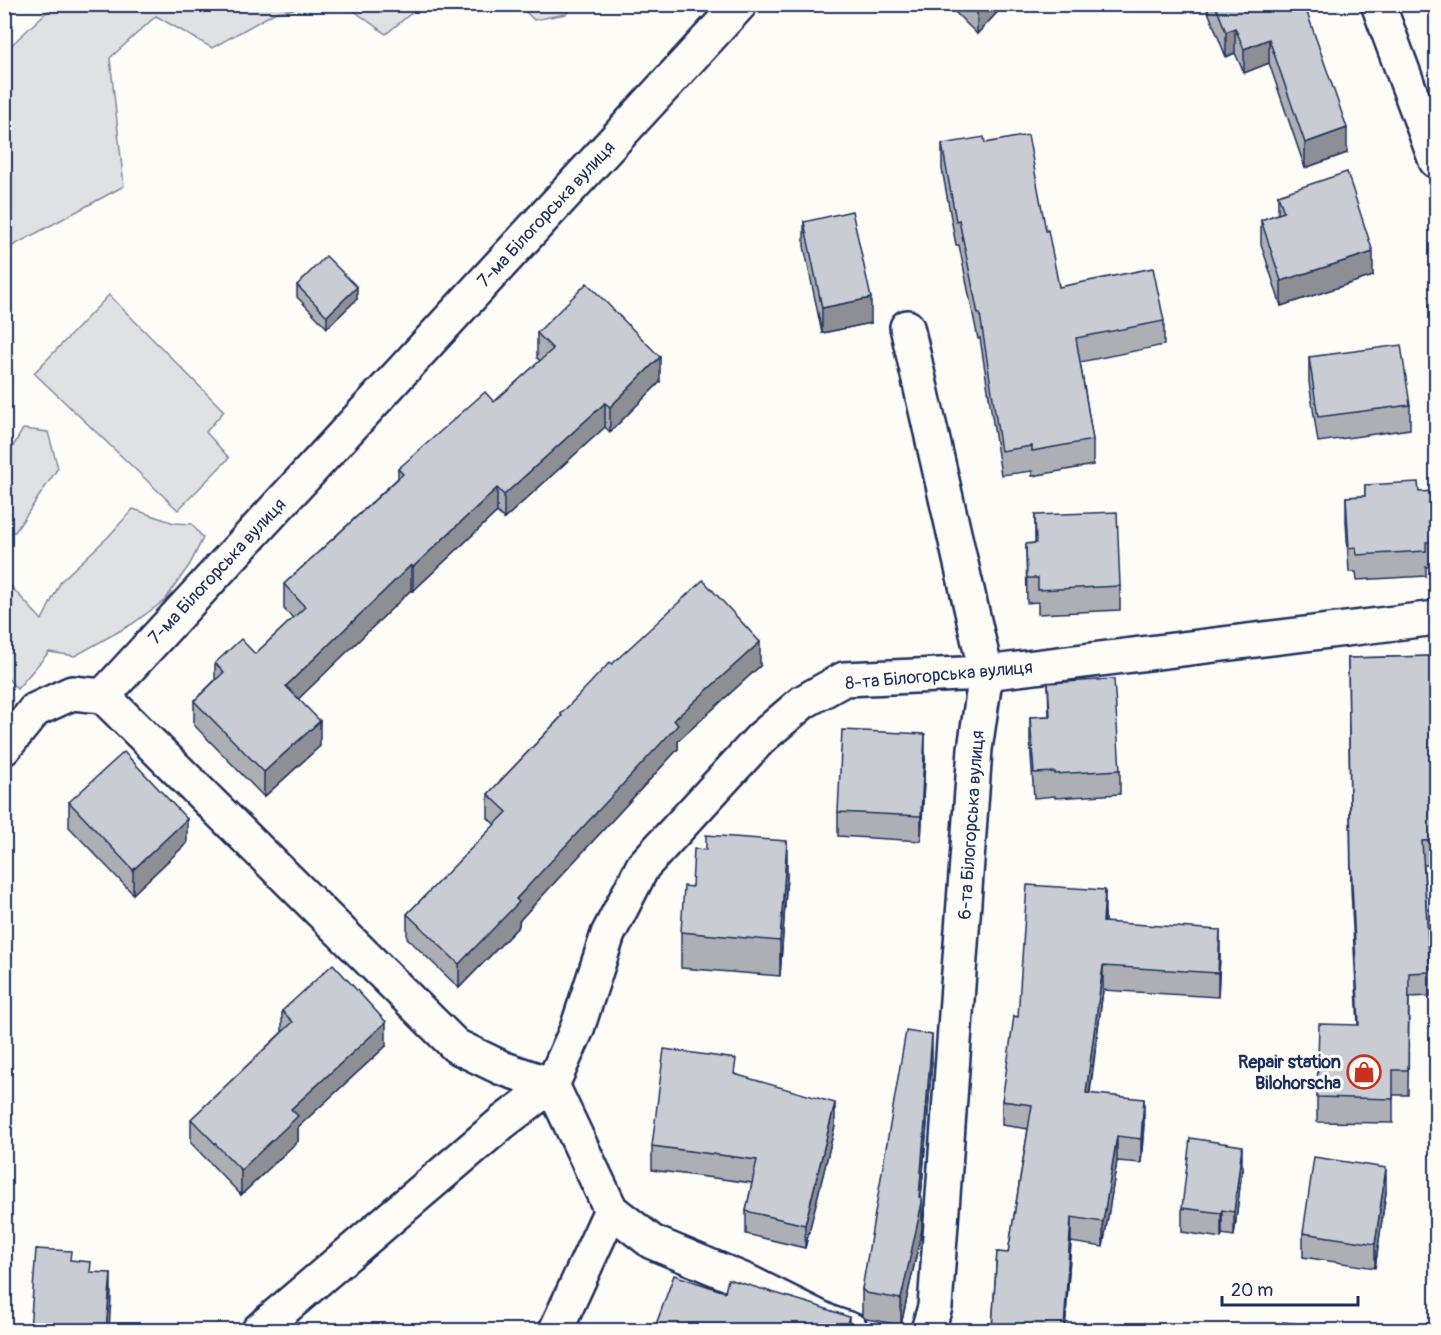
<svg xmlns="http://www.w3.org/2000/svg" width="1441" height="1335" font-family="Pangolin,sans-serif">
<style>
.green{fill:#e0e1e3;stroke:#7e88a0;stroke-width:1.5}
.lines{fill:none;stroke-linecap:round;stroke-linejoin:round}
.minor-casing{stroke:#1b2f5e;stroke-width:38}
.minor{stroke:#fdfcf7;stroke-width:33}
.rail-casing{stroke:#1b2f5e;stroke-width:7}
.rail{stroke:#fdfcf7;stroke-width:4.5;stroke-dasharray:14;stroke-linecap:butt}
.wall{fill:#adafb5;stroke:#1b2f5e;stroke-width:1.5}
.shaded-wall{fill:#8d8f94;stroke:#1b2f5e;stroke-width:1.5}
.building{fill:#c9ccd3;stroke:#1b2f5e;stroke-width:1.5}
.labels{text-anchor:middle;stroke-width:6;stroke-linejoin:round;paint-order:stroke}
.street-label{font-size:18px;fill:#1b2f5e;stroke:#fdfcf7}
.poi-label{font-size:18px;font-weight:bold;fill:#1b2f5e;stroke:#fdfcf7;text-anchor:end}
</style>
<rect width="100%" height="100%" fill="#fdfcf7"/>
<filter id="ink" filterUnits="userSpaceOnUse"><feTurbulence type="fractalNoise" baseFrequency=".0167" numOctaves="2"/><feDisplacementMap in="SourceGraphic" scale="12" xChannelSelector="R" yChannelSelector="G"/><feConvolveMatrix kernelMatrix="1 2 1 2 8 2 1 2 1" color-interpolation-filters="sRGB"/></filter>
<g filter="url(#ink)">
<!-- green -->
<g class="green">
<polygon points="54,5 54,4 318,5 276,12 212,48 156,16 110,58 124,186 5,250 5,51"/>
<polygon points="346,5 421,5 386,34"/>
<polygon points="519,5 573,5 566,14 534,20"/>
<polygon points="109,295 224,411 206,432 229,458 178,510 34,373"/>
<polygon points="23,429 48,432 58,468 15,532 5,532 5,460"/>
<polygon points="133,509 174,523 192,524 203,538 190,564 165,600 132,624 75,656 49,652 17,689 5,675 5,580 42,620 61,581 108,537"/>
</g>
<g class="lines">
<defs>
<g id="minor">
<polyline points="1378,4 1436,161"/>
<polyline points="907,327 986,673 975,749 935,1307 928,1330"/>
<polyline points="4,748 35,710 72,693 103,696"/>
<polyline points="552,1085 502,1068 456,1046 103,696 740,4"/>
<polyline points="552,1085 611,1210 652,1242 748,1282 830,1323 851,1330"/>
<polyline points="259,1330 503,1122 552,1085 577,1029 608,934 643,866 761,738 803,702 844,679 986,673 1436,618"/>
<polyline points="556,1330 611,1210"/>
</g>
</defs>
<!-- minor casing -->
<use href="#minor" class="minor-casing"/>
<!-- minor -->
<use href="#minor" class="minor"/>
<defs>
<polyline id="rail" points="4,6 6,4"/>
</defs>
<!-- rail casing -->
<use href="#rail" class="rail-casing"/>
<!-- rail -->
<use href="#rail" class="rail"/>
</g>
<!-- wall -->
<g class="wall">
<polygon points="947,4 1005,4 977,34"/>
<polygon points="1205,4 1306,4 1306,9 1347,153 1305,168 1269,63 1244,73 1235,53 1226,57"/>
<polygon points="985,143 1046,231 1059,287 1164,321 1164,345 1080,362 1093,440 1093,465 1032,476 1032,471 1001,475 980,338 978,339 959,245 956,245 942,169 942,144"/>
<polygon points="1278,195 1373,276 1281,306 1261,244 1261,220 1278,214"/>
<polygon points="804,222 871,323 822,333 804,246"/>
<polygon points="297,285 357,299 327,328 297,297"/>
<polygon points="537,333 660,382 610,432 605,427 504,519 497,512 413,591 411,590 298,699 320,746 264,797 194,725 194,701 215,680 215,663 255,654 293,618 284,609 284,584 398,478 398,469 494,402 540,361 537,358"/>
<polygon points="1309,357 1410,405 1410,429 1318,442 1309,382"/>
<polygon points="1365,485 1419,492 1437,491 1437,566 1426,567 1426,576 1357,580 1356,572 1349,572 1346,521 1346,497 1365,496"/>
<polygon points="1035,515 1120,586 1120,610 1038,614 1038,602 1027,603 1026,544 1035,543"/>
<polygon points="1437,656 1437,865 1424,865 1430,972 1430,996 1409,997 1408,1095 1393,1095 1393,1123 1317,1122 1317,1097 1358,1025 1351,889 1348,658"/>
<polygon points="612,664 760,666 678,741 678,749 519,921 519,926 459,988 407,938 407,914 495,825 488,818 488,794 561,717 561,714"/>
<polygon points="1048,683 1120,770 1120,794 1055,798 1055,796 1034,798 1030,741 1030,717 1049,716"/>
<polygon points="925,759 921,841 838,836 838,812"/>
<polygon points="69,802 187,843 133,894 69,827"/>
<polygon points="787,876 780,976 681,968 681,932 692,887"/>
<polygon points="1105,914 1105,922 1220,954 1218,997 1103,990 1090,1093 1144,1124 1141,1163 1117,1161 1103,1247 1071,1242 1065,1330 992,1330 997,1252 1008,1253 1028,1129 1002,1125 1002,1101 1018,1017"/>
<polygon points="282,1011 386,1046 298,1127 298,1141 241,1195 191,1143 191,1119 282,1032"/>
<polygon points="932,1061 921,1198 922,1229 901,1325 866,1319 862,1316 862,1289"/>
<polygon points="736,1074 835,1126 805,1248 746,1234 746,1211 752,1183 652,1170 652,1146"/>
<polygon points="1242,1170 1234,1236 1222,1234 1221,1238 1182,1232 1182,1208"/>
<polygon points="1386,1192 1375,1268 1303,1257 1303,1233"/>
</g>
<!-- shaded-wall -->
<g class="shaded-wall">
<polygon points="1005,4 977,34 977,5"/>
<polygon points="1235,28 1235,53 1226,57 1226,32"/>
<polygon points="1269,39 1269,63 1244,73 1244,49"/>
<polygon points="1347,128 1347,153 1305,168 1305,143"/>
<polygon points="1373,252 1373,276 1281,306 1281,281"/>
<polygon points="357,287 357,299 327,328 327,316"/>
<polygon points="871,298 871,323 822,333 822,308"/>
<polygon points="660,357 660,382 610,432 610,407"/>
<polygon points="605,403 605,427 504,519 504,495"/>
<polygon points="497,488 497,512 413,591 413,567"/>
<polygon points="411,565 411,590 286,711 286,686"/>
<polygon points="760,642 760,666 678,741 678,749 519,921 519,926 459,988 459,964 674,720"/>
<polygon points="320,721 320,746 264,797 264,772"/>
<polygon points="925,734 925,759 921,841 921,816"/>
<polygon points="187,819 187,843 133,894 133,870"/>
<polygon points="787,841 787,876 780,976 780,941"/>
<polygon points="1105,890 1105,914 1103,947 1103,922"/>
<polygon points="1220,930 1220,954 1218,997 1218,973"/>
<polygon points="1103,966 1103,990 1086,1117 1086,1093"/>
<polygon points="386,1022 386,1046 298,1127 298,1141 241,1195 241,1170 291,1109"/>
<polygon points="932,1035 932,1061 920,1210 922,1198 922,1229 901,1325 901,1299 919,1197"/>
<polygon points="1144,1099 1144,1124 1141,1163 1141,1139"/>
<polygon points="835,1103 835,1126 805,1248 805,1225"/>
<polygon points="1117,1136 1117,1161 1103,1247 1103,1222"/>
<polygon points="1242,1146 1242,1170 1234,1236 1234,1212"/>
<polygon points="1386,1168 1386,1192 1375,1268 1375,1244"/>
<polygon points="1222,1210 1222,1234 1221,1238 1221,1213"/>
<polygon points="1071,1217 1071,1242 1065,1330 1064,1330"/>
<polygon points="111,1273 111,1298 109,1330 106,1330"/>
<polygon points="849,1317 849,1330 845,1330"/>
</g>
<!-- building -->
<g class="building">
<polygon points="1215,4 1304,4 1347,128 1305,143 1269,39 1244,49 1235,28 1226,32"/>
<polygon points="1028,135 1046,231 1048,230 1059,287 1153,268 1164,321 1076,338 1093,440 1032,451 1032,446 1001,451 980,314 978,314 959,220 956,221 942,144 984,137 985,143"/>
<polygon points="1347,172 1373,252 1281,281 1261,220 1284,212 1278,195"/>
<polygon points="852,211 871,298 822,308 804,222"/>
<polygon points="326,256 357,287 327,316 297,285"/>
<polygon points="587,283 660,357 610,407 605,403 504,495 497,488 413,567 411,565 286,686 320,721 264,772 194,701 224,672 215,663 241,639 255,654 305,607 284,584 403,474 398,469 485,392 494,402 553,349 537,333"/>
<polygon points="1401,345 1410,405 1318,417 1309,357"/>
<polygon points="1418,482 1419,492 1437,491 1437,542 1426,542 1426,551 1357,555 1356,547 1349,548 1346,497 1365,496 1365,485"/>
<polygon points="1117,512 1120,586 1038,590 1038,578 1027,578 1026,544 1036,543 1035,515"/>
<polygon points="703,580 760,642 674,720 678,725 516,899 519,902 459,964 407,914 507,812 488,794 562,716 561,714 610,662 612,664"/>
<polygon points="1437,656 1437,840 1422,841 1430,972 1409,973 1408,1070 1393,1070 1393,1099 1317,1097 1319,1024 1359,1025 1351,864 1348,658"/>
<polygon points="1114,679 1120,770 1055,774 1055,772 1034,773 1030,717 1050,716 1048,683"/>
<polygon points="842,730 925,734 921,816 838,812"/>
<polygon points="124,752 187,819 133,870 69,802"/>
<polygon points="706,835 787,841 780,941 681,932 684,886 692,887 694,849 706,850"/>
<polygon points="1027,885 1105,890 1103,922 1220,930 1218,973 1103,966 1086,1093 1144,1099 1141,1139 1117,1136 1103,1222 1071,1217 1064,1330 1022,1330 992,1329 997,1252 1008,1253 1032,1105 1002,1101 1014,1016 1018,1017"/>
<polygon points="333,964 386,1022 291,1109 298,1116 241,1170 191,1119 293,1022 282,1011"/>
<polygon points="906,1031 932,1035 919,1197 922,1198 922,1203 901,1299 866,1293 862,1289"/>
<polygon points="664,1049 736,1059 734,1074 835,1103 805,1225 746,1211 757,1160 652,1146"/>
<polygon points="1190,1138 1242,1146 1234,1212 1222,1210 1221,1213 1182,1208"/>
<polygon points="1314,1157 1386,1168 1375,1244 1303,1233"/>
<polygon points="36,1249 71,1251 70,1260 91,1262 90,1272 111,1273 106,1330 30,1330"/>
<polygon points="674,1275 725,1292 728,1279 812,1304 849,1317 845,1330 654,1330"/>
<polygon points="1283,1322 1351,1330 1282,1330"/>
</g>
</g>
<!-- icons -->
<defs>
<symbol id="shop-ring" viewBox="-11 -11 22 22"><circle r="9.5" fill="#fdfcf7" stroke="#c8321e" stroke-width="1.5"/><path d="M-5-2.5h2.3a2.7 3.5 0 0 1 5.4 0H5L5.5 6h-11ZM-1.5-2.5h3a1.5 2.3 0 0 0-3 0Z" fill="#c8321e"/></symbol>
</defs>
<g fill-rule="evenodd">
<use href="#shop-ring" x="1345" y="1053" width="38" height="38"/>
</g>
<g class="labels">
<!-- street labels -->
<g class="street-label">
<text transform="translate(546 214) rotate(-47)" y="6">7-ма Білогорська вулиця</text>
<text transform="translate(217 571) rotate(-47)" y="6">7-ма Білогорська вулиця</text>
<text transform="translate(939 675) rotate(-5)" y="6">8-та Білогорська вулиця</text>
<text transform="translate(971 825) rotate(-86)" y="6">6-та Білогорська вулиця</text>
</g>
<!-- poi labels -->
<g class="poi-label">
<text x="1341" y="1068">Repair station<tspan x="1341" dy="21">Bilohorscha</tspan></text>
</g>
</g>
<!-- margin -->
<rect width="1441" height="1335" fill="none" stroke="#fdfcf7" stroke-width="24"/>
<rect x="12" y="12" width="1417" height="1311" fill="none" stroke="#1b2f5e" stroke-width="2" filter="url(#ink)"/>
<!-- scale -->
<path d="M1222 1296v9h136v-9" fill="none" stroke="#1b2f5e" stroke-width="3"/>
<text x="1231" y="1296" font-size="18" fill="#1b2f5e" stroke="#fdfcf7" stroke-width="4.5" paint-order="stroke">20 m</text>
</svg>
